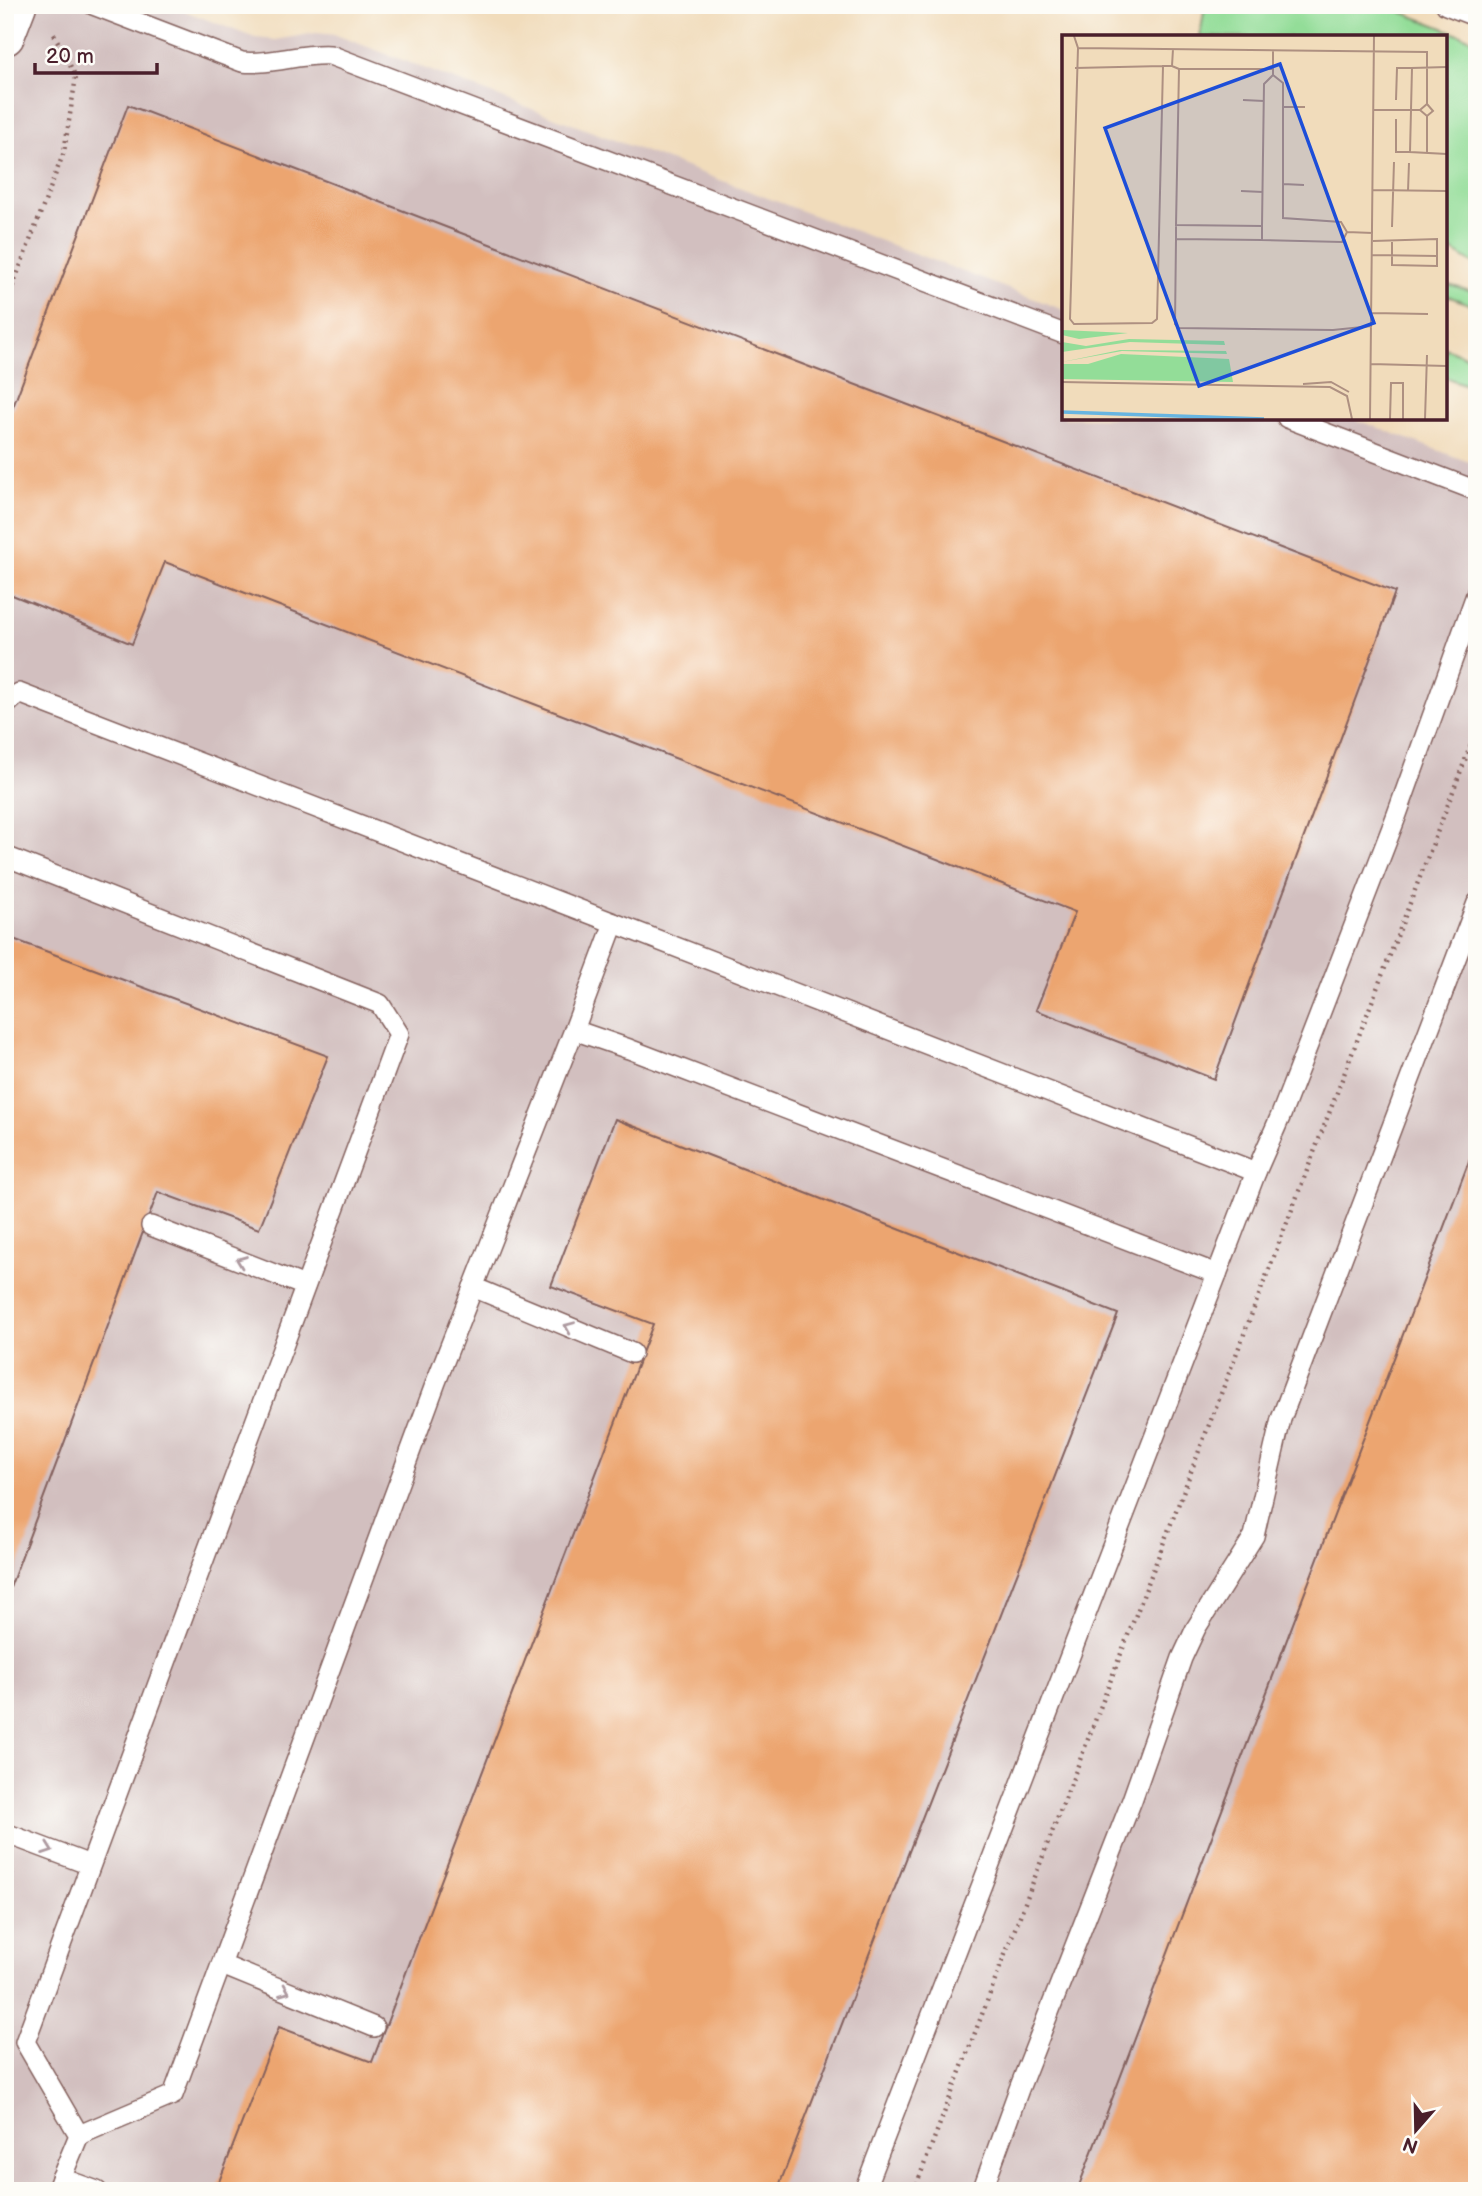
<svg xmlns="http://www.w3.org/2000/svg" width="1482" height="2196" font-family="'Balsamiq Sans',sans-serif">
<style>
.industrial{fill:#d2bfbf}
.green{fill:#93dd98;stroke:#6e7e62;stroke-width:2}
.building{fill:#eca570}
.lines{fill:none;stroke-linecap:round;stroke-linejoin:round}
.service-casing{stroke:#84615d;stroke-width:22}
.secondary-casing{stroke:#84615d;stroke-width:41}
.path{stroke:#84615d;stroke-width:4.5;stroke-dasharray:2 5;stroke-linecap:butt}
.service{stroke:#fff;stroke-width:19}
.secondary{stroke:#fff;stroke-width:38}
.oneway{stroke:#ae9aa0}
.inset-river{fill:none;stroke:#68b5e1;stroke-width:3.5}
.inset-road{fill:none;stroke:#ae9081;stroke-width:2}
.view{fill:#1d4ed8;fill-opacity:0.15;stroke:#1d4ed8;stroke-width:3.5}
.inset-edge{fill:none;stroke:#4a1f2b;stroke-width:3.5}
</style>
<rect width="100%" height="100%" fill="#fdfcf7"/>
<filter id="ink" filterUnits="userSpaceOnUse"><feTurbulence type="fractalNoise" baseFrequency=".0143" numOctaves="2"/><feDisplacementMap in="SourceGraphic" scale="14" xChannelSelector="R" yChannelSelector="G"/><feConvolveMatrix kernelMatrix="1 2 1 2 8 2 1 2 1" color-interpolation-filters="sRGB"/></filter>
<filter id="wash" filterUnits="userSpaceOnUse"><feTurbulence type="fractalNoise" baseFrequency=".00686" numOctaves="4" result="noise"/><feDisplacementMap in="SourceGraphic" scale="28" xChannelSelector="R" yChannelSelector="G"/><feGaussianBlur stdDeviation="1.57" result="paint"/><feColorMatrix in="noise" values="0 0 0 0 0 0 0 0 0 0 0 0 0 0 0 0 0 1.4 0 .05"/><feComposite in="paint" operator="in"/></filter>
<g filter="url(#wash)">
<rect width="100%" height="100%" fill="#f1dcbb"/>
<!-- industrial -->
<polygon class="industrial" points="5,5 169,5 255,38 276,40 316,33 336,35 1064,310 1064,418 1352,418 1477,465 1477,2191 5,2191"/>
<!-- green -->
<g class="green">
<polygon points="1205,5 1383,5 1477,41 1477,266 1445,246 1445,37 1200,37"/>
<polygon points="1445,284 1477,293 1477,307 1445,295"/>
<polygon points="1445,348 1477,361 1477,389 1445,377"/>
</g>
<g id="blocks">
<!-- building -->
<g class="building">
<polygon points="128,105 1395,592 1214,1079 1036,1010 1075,912 165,562 132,644 5,592 5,428"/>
<polygon points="5,936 328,1056 259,1229 158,1192 5,1601"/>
<polygon points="615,1119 1118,1314 777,2191 227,2191 217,2187 279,2027 372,2062 653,1324 551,1286"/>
<polygon points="1477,1141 1477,2191 1077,2191 1477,1140"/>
<polygon points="5,1871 13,1874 5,1892"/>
</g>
</g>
</g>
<g filter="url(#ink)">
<use href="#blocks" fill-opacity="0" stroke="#84615d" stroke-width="2"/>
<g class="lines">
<defs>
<g id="service">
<path d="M93,5L242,62C272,65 300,53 330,55L1064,334"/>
<polyline points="1446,5 1477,17"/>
<polyline points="1287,418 1477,491"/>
<polyline points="5,706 19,693 614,923 574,1030"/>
<polyline points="5,856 380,1004 399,1034 25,2042 79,2135 56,2191"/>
<polyline points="614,923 1256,1172 1217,1274"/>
<polyline points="1256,1172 1281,1115 1396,817 1477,592"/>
<polyline points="151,1226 305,1286"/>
<polyline points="473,1287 632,1353"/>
<polyline points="5,1833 90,1865"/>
<polyline points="222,1965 374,2027"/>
<polyline points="79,2135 173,2095 436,1382 574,1030 629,1049 1217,1274 864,2191"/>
<polyline points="61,2178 97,2191"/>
<polyline points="982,2191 1019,2089 1132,1800 1182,1658 1196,1628 1254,1536 1281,1419 1477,903"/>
</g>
<polyline id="secondary" points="5,36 17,5"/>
</defs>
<!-- service casing -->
<use href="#service" class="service-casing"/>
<!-- secondary casing -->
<use href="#secondary" class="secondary-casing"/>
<!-- path -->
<g class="path">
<polyline points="5,306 64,152 76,77 52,30"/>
<polyline points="914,2191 1477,729"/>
</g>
<!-- service -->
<use href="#service" class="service"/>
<!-- secondary -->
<use href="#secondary" class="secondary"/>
</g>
<!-- one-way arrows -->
<defs><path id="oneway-chevron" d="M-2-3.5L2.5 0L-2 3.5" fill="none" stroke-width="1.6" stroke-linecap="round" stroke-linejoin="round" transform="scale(1.75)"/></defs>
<g class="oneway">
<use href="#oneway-chevron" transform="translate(241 1261) rotate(-159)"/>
<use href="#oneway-chevron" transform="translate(569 1327) rotate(-157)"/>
<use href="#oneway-chevron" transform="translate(48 1849) rotate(20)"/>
<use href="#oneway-chevron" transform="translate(285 1991) rotate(22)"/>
</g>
</g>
<!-- overview -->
<g transform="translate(1062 35)">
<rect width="385" height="385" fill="#f1dcbb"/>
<path d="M0,295L66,298L17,304L0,300ZM67,304L162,306L163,310L68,307L0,317V307L24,311ZM58,315L164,316L165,319L60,316L0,327ZM59,319L167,324L171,347L0,344V329H26Z" fill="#93dd98"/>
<path class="inset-river" d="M0,377L202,384"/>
<path class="inset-road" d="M12,1L16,13L8,284L12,289L90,288L95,284L101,31H110L111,14M16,13L365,17V69M211,15V40L221,48V183L279,187L285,197M110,31L117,34L114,190L200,191L202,49L211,40M13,33L101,31M117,34H211M181,65L202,66M334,65L335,33H350M221,72H243M311,75H349L350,33L385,32M358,75H349L348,117L385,119M334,84V117H348M365,118V81L371,76L365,69L358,75L365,81M221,149L242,150M311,155L385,156M179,156L201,157M346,156L347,128M114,190V204L200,205M200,191V205L280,207L285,197L311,198M330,192L332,127M114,204L113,289L117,293L271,295L310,291M330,207V230L375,231V221M310,220L375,221V204L311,206M310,278L366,279M309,329L385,331M0,347L268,352L285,361L290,384M241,349L269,347L287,357M308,384L312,1M328,384L329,348H341V384M363,384L365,320"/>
<path class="view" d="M218,29L312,288L137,351L43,93Z"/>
<rect width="385" height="385" class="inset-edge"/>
</g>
<!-- margin -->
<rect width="1482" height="2196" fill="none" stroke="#fdfcf7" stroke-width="28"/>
<!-- north arrow -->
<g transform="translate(1416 2130) rotate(200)" stroke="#fdfcf7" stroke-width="5" paint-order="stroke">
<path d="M0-5L12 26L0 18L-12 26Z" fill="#4a1f2b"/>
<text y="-10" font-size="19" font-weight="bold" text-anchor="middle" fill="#4a1f2b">N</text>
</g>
<!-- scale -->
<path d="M35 63v10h122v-10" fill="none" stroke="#4a1f2b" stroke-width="3.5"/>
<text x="46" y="63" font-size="21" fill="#4a1f2b" stroke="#fdfcf7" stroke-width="5" paint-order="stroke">20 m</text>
</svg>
